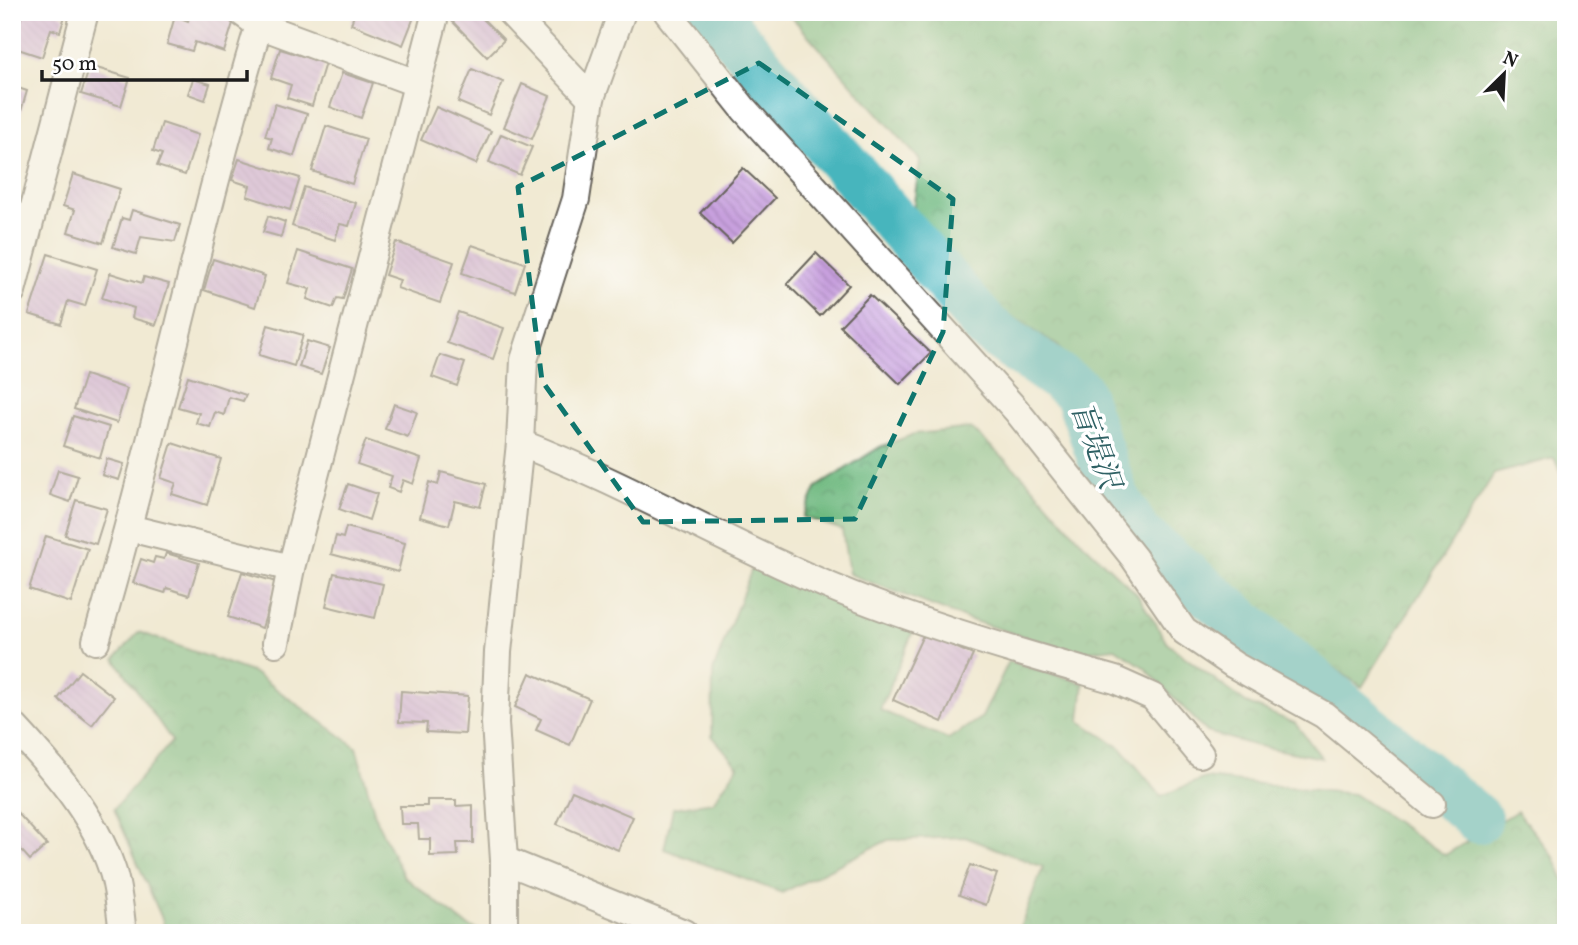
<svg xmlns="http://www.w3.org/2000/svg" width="1578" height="945" font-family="Vollkorn,'Noto Serif JP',serif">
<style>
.forest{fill:url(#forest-crowns);stroke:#466a4e;stroke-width:2}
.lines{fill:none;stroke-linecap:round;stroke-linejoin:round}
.river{stroke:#46b5bd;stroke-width:49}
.building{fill:url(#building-back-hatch)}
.minor-casing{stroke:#67645c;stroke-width:30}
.minor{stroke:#fff;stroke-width:26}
.marked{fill:none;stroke:#0f766e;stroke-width:5;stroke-dasharray:14 9;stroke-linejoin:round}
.labels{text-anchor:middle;stroke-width:7;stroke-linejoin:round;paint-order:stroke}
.water-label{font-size:30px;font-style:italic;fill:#2f6164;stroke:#fff}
</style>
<defs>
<pattern id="forest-crowns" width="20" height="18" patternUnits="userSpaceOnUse" patternTransform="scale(1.75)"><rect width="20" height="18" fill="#70b980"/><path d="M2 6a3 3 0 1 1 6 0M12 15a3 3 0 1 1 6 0" fill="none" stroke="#609e6e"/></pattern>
<pattern id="building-back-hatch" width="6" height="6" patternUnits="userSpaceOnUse" patternTransform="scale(1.75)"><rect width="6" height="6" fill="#c8a0de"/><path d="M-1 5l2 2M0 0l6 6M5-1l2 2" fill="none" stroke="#ab89be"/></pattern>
</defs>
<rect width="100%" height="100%" fill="#fff"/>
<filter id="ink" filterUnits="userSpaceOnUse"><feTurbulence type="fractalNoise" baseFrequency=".0143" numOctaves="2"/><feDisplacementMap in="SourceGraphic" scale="14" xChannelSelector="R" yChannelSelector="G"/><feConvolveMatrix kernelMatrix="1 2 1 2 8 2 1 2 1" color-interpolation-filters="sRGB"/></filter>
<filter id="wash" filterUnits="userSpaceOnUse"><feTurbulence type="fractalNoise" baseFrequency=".00686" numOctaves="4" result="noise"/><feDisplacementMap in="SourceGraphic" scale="28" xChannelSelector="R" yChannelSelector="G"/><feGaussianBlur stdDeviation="1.57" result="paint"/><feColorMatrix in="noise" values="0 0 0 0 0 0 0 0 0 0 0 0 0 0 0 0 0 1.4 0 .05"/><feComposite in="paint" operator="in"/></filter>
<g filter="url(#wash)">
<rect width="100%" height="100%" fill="#f1ead3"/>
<!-- forest -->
<g class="forest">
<polygon points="787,12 1566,12 1566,484 1554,458 1494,474 1362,687 1255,613 1146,515 1099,398 1058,346 988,301 912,217 920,160"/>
<polygon points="971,428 1026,479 1080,540 1137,594 1168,644 1246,703 1295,723 1322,758 1253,745 1207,732 1145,668 1115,648 1076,653 967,619 849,574 842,530 803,517 817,487 880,447 914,434"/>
<polygon points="754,563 913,632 880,710 948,739 982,717 1009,661 1084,683 1080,721 1121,748 1161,796 1205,778 1354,794 1445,855 1517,811 1554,857 1566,884 1566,933 1018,933 1043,867 965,837 888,840 782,893 664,849 673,808 713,802 738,766 712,736 713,671"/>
<polygon points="139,632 254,673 356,747 377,822 404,877 468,926 487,933 163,933 163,921 114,809 172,741 115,659"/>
</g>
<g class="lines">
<!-- river -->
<polyline class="river" points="713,12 987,328 1078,391 1114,495 1137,534 1478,819"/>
</g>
<g id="blocks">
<!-- building -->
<g class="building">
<polygon points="23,12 54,12 65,16 60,32 51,29 42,57 12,47"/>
<polygon points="191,12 210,12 234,20 224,52 195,42 192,51 167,44 175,16 188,21"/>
<polygon points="355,12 416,12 403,45 351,24"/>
<polygon points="460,12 476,12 504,40 487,57 451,20"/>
<polygon points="280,49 325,63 312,106 287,98 291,85 271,78"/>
<polygon points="90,66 130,78 121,106 81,94"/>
<polygon points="472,69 503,82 489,115 458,102"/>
<polygon points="342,73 373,83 361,118 330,107"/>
<polygon points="193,79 210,84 205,100 188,94"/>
<polygon points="522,84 550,96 532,139 504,127"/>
<polygon points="12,86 27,91 19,118 12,116"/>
<polygon points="275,104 307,114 294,156 269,148 272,138 265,136"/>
<polygon points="436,107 491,131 476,164 421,140"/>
<polygon points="162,123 198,135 185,175 157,166 162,154 153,151"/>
<polygon points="326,126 366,139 352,184 312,171"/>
<polygon points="501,134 532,147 520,175 489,162"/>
<polygon points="239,159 300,178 290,210 247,196 250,186 232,180"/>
<polygon points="743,168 775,198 732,243 700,213"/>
<polygon points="73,174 120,189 103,243 68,232 75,210 63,206"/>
<polygon points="304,187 356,203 349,226 340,224 335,240 292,226"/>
<polygon points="132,210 180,225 175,242 141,237 136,254 113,247 122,218 129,220"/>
<polygon points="268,216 285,222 281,237 263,232"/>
<polygon points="396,242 454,262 440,303 397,288 400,280 385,275"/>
<polygon points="472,245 525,263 515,292 462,273"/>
<polygon points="298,251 352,269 343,299 337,298 333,308 307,299 310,289 288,283"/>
<polygon points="816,253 849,285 820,316 787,284"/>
<polygon points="48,254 97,269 85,306 68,301 61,324 29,314"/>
<polygon points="213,259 265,276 255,307 204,290"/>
<polygon points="110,273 142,283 144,277 169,284 156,325 132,318 134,308 102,298"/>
<polygon points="870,295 931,353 900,384 840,326"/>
<polygon points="458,312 504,328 493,359 447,343"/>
<polygon points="268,325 303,335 294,366 259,355"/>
<polygon points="307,341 330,348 321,374 299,367"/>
<polygon points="440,355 465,363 457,386 432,377"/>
<polygon points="85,375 127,389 117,423 74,409"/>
<polygon points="188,376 246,395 243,401 229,397 224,415 215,412 210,427 196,423 199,413 178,407"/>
<polygon points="394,404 417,412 408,437 385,429"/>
<polygon points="73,416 109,427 100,458 63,446"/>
<polygon points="366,440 421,459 413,484 403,480 399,492 388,488 392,476 357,464"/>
<polygon points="172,443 221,459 207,505 172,494 176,483 161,478"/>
<polygon points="107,459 124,464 119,480 102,475"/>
<polygon points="58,470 78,476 70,502 50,495"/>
<polygon points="441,472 486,484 480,507 455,501 449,525 420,517 429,482 438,485"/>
<polygon points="348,484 377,494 369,520 339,509"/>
<polygon points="76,500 107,509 96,544 65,535"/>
<polygon points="346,527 405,543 398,572 331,554 336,536 343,538"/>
<polygon points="46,536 88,549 71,603 29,589"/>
<polygon points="166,553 199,563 189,595 167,588 165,593 133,583 141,559 153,563 155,557 164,559"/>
<polygon points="242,572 276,582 262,628 228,617"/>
<polygon points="334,573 383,584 375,618 326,606"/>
<polygon points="924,633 973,655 942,722 893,700"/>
<polygon points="80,671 114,697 92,725 58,699"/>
<polygon points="530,673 590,699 570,745 536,730 541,719 515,707"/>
<polygon points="401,691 468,696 465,734 426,732 427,723 399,722"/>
<polygon points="572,791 633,817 618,850 557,824"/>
<polygon points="427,800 456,800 456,806 473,805 473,843 457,843 458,855 430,856 430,839 419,839 418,824 401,824 400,806 427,806"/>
<polygon points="14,809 47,845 30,860 12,840"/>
<polygon points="970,865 997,874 986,905 959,895"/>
</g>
</g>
</g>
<g filter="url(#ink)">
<use href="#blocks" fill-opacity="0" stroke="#67645c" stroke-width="2"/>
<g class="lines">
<defs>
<g id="minor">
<polyline points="241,12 259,25 416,83"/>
<polyline points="510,12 591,98"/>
<polyline points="667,12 744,109 1016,410 1134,558 1184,631 1234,665 1324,715 1432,804"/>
<polyline points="12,291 85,12"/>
<path d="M520,443C640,489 751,558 872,603C951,633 1033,656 1115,680L1153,697L1200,754"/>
<polyline points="129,528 291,568"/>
<path d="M96,641C156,437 198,229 259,25"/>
<polyline points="276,643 291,568 436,12"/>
<path d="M12,724C52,767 93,813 112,869C119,889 120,912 123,933"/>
<polyline points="504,860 684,933"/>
<polyline points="504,933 504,860 495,723 498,652 520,443 524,360 576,199 591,98 622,12"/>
</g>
</defs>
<!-- minor casing -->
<use href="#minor" class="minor-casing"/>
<!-- minor -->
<use href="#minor" class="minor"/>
</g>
</g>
<!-- marked area -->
<path d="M0 0H1578V945H0ZM759,63L953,199L943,332L855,519L643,522L542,381L518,187Z" fill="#f1ead3" fill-opacity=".55" fill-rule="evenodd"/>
<path class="marked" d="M759,63L953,199L943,332L855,519L643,522L542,381L518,187Z"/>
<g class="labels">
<!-- water labels -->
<g class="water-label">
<text transform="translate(1096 445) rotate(70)" y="10">盲堤沢</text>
</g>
</g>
<!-- margin -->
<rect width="1578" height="945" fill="none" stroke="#fff" stroke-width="42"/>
<!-- north arrow -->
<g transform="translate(1504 74) rotate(24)" stroke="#ffffff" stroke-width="5" paint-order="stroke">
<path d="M0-5L12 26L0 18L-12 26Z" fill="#1c1c1c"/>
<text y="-10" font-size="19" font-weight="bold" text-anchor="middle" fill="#1c1c1c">N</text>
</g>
<!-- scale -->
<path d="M42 70v10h205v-10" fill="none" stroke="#1c1c1c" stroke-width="3.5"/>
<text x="52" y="70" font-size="21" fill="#1c1c1c" stroke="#ffffff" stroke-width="5" paint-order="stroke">50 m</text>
</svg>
